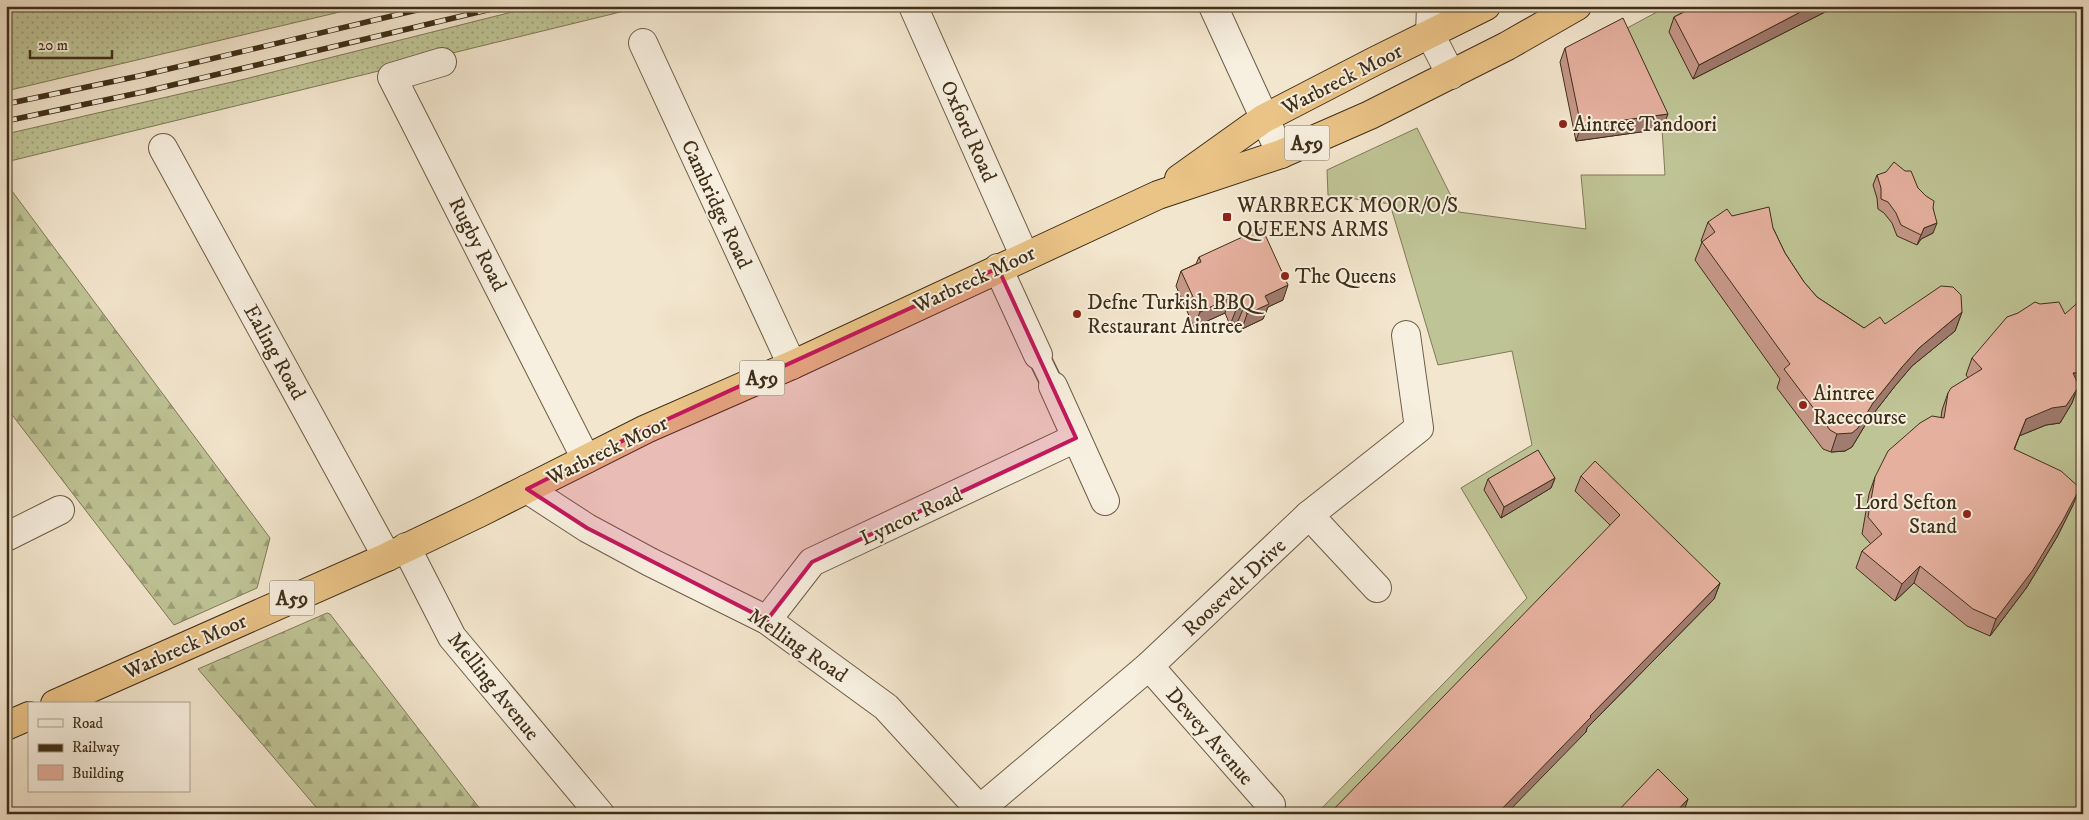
<svg xmlns="http://www.w3.org/2000/svg" width="2089" height="820" font-family="'IM FELL DW Pica',serif">
<style>
.grass{fill:url(#grass-dots);stroke:#7f7a57}
.forest{fill:url(#forest-firs);stroke:#7f7a57}
.pitch{fill:#bfc496;stroke:#7f7a57}
.lines{fill:none;stroke-linecap:round;stroke-linejoin:round}
.pedestrian-casing{stroke:#6c5d46;stroke-width:24}
.minor-casing{stroke:#6c5d46;stroke-width:30}
.tertiary-casing{stroke:#6c5d46;stroke-width:30}
.trunk-casing{stroke:#3f2f18;stroke-width:30}
.pedestrian{stroke:#f7efdf;stroke-width:21}
.minor{stroke:#f7efdf;stroke-width:28}
.tertiary{stroke:#f7efdf;stroke-width:28}
.trunk{stroke:#eac387;stroke-width:28}
.rail-casing{stroke:#3f2f18;stroke-width:5.5}
.rail{stroke:#f7efdf;stroke-width:4;stroke-dasharray:11;stroke-linecap:butt}
.wall{fill:#c59788;stroke:#3f2f18}
.shaded-wall{fill:#a07b6f;stroke:#3f2f18}
.building{fill:#e5b09e;stroke:#3f2f18}
.marked{fill:#c2185b;fill-opacity:0.2;stroke:#c2185b;stroke-width:4;stroke-linejoin:round}
.poi-dot{fill:#8f2418;stroke:#f7efdf;stroke-width:2}
.labels{text-anchor:middle;stroke-width:4;stroke-linejoin:round;paint-order:stroke}
.shield{fill:#f7efdf;stroke:#766954;stroke-width:1}
.shield-label{font-size:20px;font-weight:bold;fill:#3f2f18}
.street-label{font-size:21px;fill:#3f2f18;stroke:#f7efdf}
.poi-label{font-size:21px;fill:#3f2f18;stroke:#f7efdf;text-anchor:start}
</style>
<defs>
<pattern id="grass-dots" width="8" height="8" patternUnits="userSpaceOnUse" patternTransform="scale(1.25)"><rect width="8" height="8" fill="#bfc496"/><path d="M2 2h.1M6 6h.1" fill="none" stroke="#9da079" stroke-width="1.8" stroke-linecap="round"/></pattern>
<pattern id="forest-firs" width="22" height="20" patternUnits="userSpaceOnUse" patternTransform="scale(1.25)"><rect width="22" height="20" fill="#bfc496"/><path d="M5 1l3.5 6h-7zM16 11l3.5 6h-7z" fill="#9da079"/></pattern>
</defs>
<rect width="100%" height="100%" fill="#f3e6ce"/>
<filter id="stains"><feTurbulence type="fractalNoise" baseFrequency=".004" numOctaves="4"/><feColorMatrix values="0 0 0 0 .2 0 0 0 0 .09 0 0 0 0 .02 0 0 0 .5 -.17"/></filter>
<radialGradient id="worn" r=".72"><stop offset=".6" stop-color="#630" stop-opacity="0"/><stop offset="1" stop-color="#630" stop-opacity=".3"/></radialGradient>
<!-- grass -->
<g class="grass">
<polygon points="6,6 365,6 6,91"/>
<polygon points="536,6 645,6 6,162 6,134 245,79"/>
</g>
<!-- forest -->
<g class="forest">
<polygon points="6,183 270,538 257,588 174,625 6,407"/>
<polygon points="327,613 330,614 484,814 322,814 198,669"/>
</g>
<!-- pitch -->
<polygon class="pitch" points="1668,6 2083,6 2083,814 1316,814 1527,598 1461,488 1532,445 1512,351 1438,365 1390,204 1328,195 1327,170 1417,128 1459,212 1586,229 1581,175 1665,175 1662,129 1618,33"/>
<g class="lines">
<defs>
<polyline id="pedestrian" points="1038,355 1053,386"/>
<g id="minor">
<polyline points="913,6 1024,255"/>
<polyline points="1213,6 1281,154"/>
<polyline points="643,43 792,365"/>
<polyline points="442,62 392,77 586,459"/>
<polyline points="163,148 387,557"/>
<polyline points="998,268 1038,355"/>
<polyline points="1053,386 1105,501"/>
<polyline points="1309,515 1377,588"/>
<polyline points="6,537 60,510"/>
<polyline points="406,547 452,637 600,814"/>
<polyline points="767,620 812,562 1076,438"/>
<polyline points="1149,666 1271,805"/>
<polyline points="980,809 1149,666 1309,515 1419,428 1406,335"/>
</g>
<g id="tertiary">
<polyline points="1431,6 1430,34 1451,75"/>
<polyline points="527,489 587,528 650,562 767,620 886,707 984,814"/>
</g>
<g id="trunk">
<polyline points="1179,179 1263,119 1375,61 1486,6"/>
<polyline points="55,704 387,557 481,512 646,429 792,365 1158,195 1281,154 1370,115 1507,46 1577,6"/>
<polyline points="6,726 29,716"/>
</g>
</defs>
<!-- pedestrian casing -->
<use href="#pedestrian" class="pedestrian-casing"/>
<!-- minor casing -->
<use href="#minor" class="minor-casing"/>
<!-- tertiary casing -->
<use href="#tertiary" class="tertiary-casing"/>
<!-- trunk casing -->
<use href="#trunk" class="trunk-casing"/>
<!-- pedestrian -->
<use href="#pedestrian" class="pedestrian"/>
<!-- minor -->
<use href="#minor" class="minor"/>
<!-- tertiary -->
<use href="#tertiary" class="tertiary"/>
<!-- trunk -->
<use href="#trunk" class="trunk"/>
<defs>
<g id="rail">
<polyline points="6,104 139,76 434,6"/>
<polyline points="6,121 143,92 504,6"/>
</g>
</defs>
<!-- rail casing -->
<use href="#rail" class="rail-casing"/>
<!-- rail -->
<use href="#rail" class="rail"/>
</g>
<!-- wall -->
<g class="wall">
<polygon points="1696,6 1833,6 1833,8 1693,79 1669,32 1674,17"/>
<polygon points="1565,48 1662,129 1576,141 1560,62"/>
<polygon points="1877,175 1918,188 1933,208 1933,233 1921,239 1917,245 1897,236 1892,223 1884,213 1878,209 1877,198 1873,185"/>
<polygon points="1732,216 1773,228 1785,253 1804,282 1817,297 1864,328 1885,324 1962,312 1955,331 1912,366 1895,386 1867,422 1852,447 1845,451 1831,452 1823,449 1777,388 1780,379 1695,260 1702,242 1701,241 1708,222"/>
<polygon points="1199,257 1283,300 1268,307 1263,319 1242,329 1238,321 1230,325 1225,313 1194,327 1176,286 1181,271 1196,264"/>
<polygon points="1972,358 2077,389 2072,403 2060,423 2046,425 2019,436 2014,449 2073,505 2057,537 2027,587 1990,636 1967,626 1914,583 1895,601 1856,568 1862,551 1871,544 1862,534 1869,494 1875,477 1941,418 1942,410 1948,393 1968,378 1966,375"/>
<polygon points="1581,476 1720,583 1714,599 1587,728 1586,732 1610,525 1575,491"/>
<polygon points="1555,478 1551,488 1501,518 1484,490 1488,479"/>
</g>
<!-- shaded-wall -->
<g class="shaded-wall">
<polygon points="1812,6 1833,6 1833,8 1693,79 1699,65"/>
<polygon points="1668,114 1662,129 1576,141 1581,126"/>
<polygon points="1937,223 1933,233 1921,239 1917,245 1921,235 1924,228"/>
<polygon points="1288,285 1283,300 1268,307 1263,319 1242,329 1247,314 1265,296"/>
<polygon points="1230,298 1225,313 1194,327 1200,312"/>
<polygon points="1244,307 1238,321 1230,325 1236,310"/>
<polygon points="1962,312 1955,331 1912,366 1895,386 1867,422 1852,447 1845,451 1831,452 1837,434 1873,403 1902,367 1919,348"/>
<polygon points="2083,372 2083,389 2077,389 2072,403 2060,423 2046,425 2019,436 2008,466 2026,419 2073,373"/>
<polygon points="1555,478 1551,488 1501,518 1504,507"/>
<polygon points="2080,488 2073,505 2057,537 2027,587 1990,636 1996,619"/>
<polygon points="1920,566 1914,583 1895,601 1902,584"/>
<polygon points="1720,583 1714,599 1587,728 1586,732 1506,814 1497,814 1590,716"/>
<polygon points="1688,799 1683,814 1674,814"/>
</g>
<!-- building -->
<g class="building">
<polygon points="1696,6 1812,6 1699,65 1674,17"/>
<polygon points="1623,18 1668,114 1581,126 1565,48"/>
<polygon points="1894,162 1905,171 1911,171 1918,188 1926,196 1934,201 1933,208 1937,223 1924,228 1921,235 1901,225 1896,213 1888,202 1881,199 1881,188 1877,175 1886,172"/>
<polygon points="1769,207 1773,228 1785,253 1804,282 1817,297 1864,328 1880,317 1885,324 1941,286 1953,287 1961,295 1962,312 1919,348 1902,367 1873,403 1858,428 1852,433 1837,434 1830,430 1784,369 1790,364 1702,242 1715,232 1708,222 1727,209 1732,216"/>
<polygon points="1262,228 1288,285 1265,296 1269,304 1247,314 1244,307 1236,310 1230,298 1200,312 1181,271 1201,262 1199,257"/>
<polygon points="2083,298 2083,372 2073,373 2079,386 2066,406 2052,408 2026,419 2014,449 2061,471 2080,488 2063,520 2033,570 1996,619 1973,609 1920,566 1902,584 1862,551 1882,534 1868,517 1875,477 1888,451 1920,423 1932,416 1944,418 1948,393 1951,388 1982,369 1972,358 2007,317 2018,313 2035,302 2040,304 2059,302 2065,314"/>
<polygon points="1538,450 1555,478 1504,507 1488,479"/>
<polygon points="1595,461 1720,583 1590,716 1591,717 1497,814 1329,814 1620,515 1581,476"/>
<polygon points="1658,769 1688,799 1674,814 1615,814"/>
</g>
<!-- marked area -->
<path class="marked" d="M998,268L1076,438L812,562L767,620L587,528L527,489L646,429Z"/>
<!-- markers -->
<g class="poi-dot">
<circle cx="1563" cy="124" r="5"/>
<rect x="1222" y="212" width="10" height="10" rx="2.5"/>
<circle cx="1285" cy="276" r="5"/>
<circle cx="1077" cy="314" r="5"/>
<circle cx="1803" cy="405" r="5"/>
<circle cx="1967" cy="514" r="5"/>
</g>
<g class="labels">
<!-- shield labels -->
<g class="shield">
<rect x="1284.5" y="125.5" width="45" height="35" rx="4"/>
<rect x="739.5" y="360.5" width="45" height="35" rx="4"/>
<rect x="269.5" y="580.5" width="45" height="35" rx="4"/>
</g>
<g class="shield-label">
<text x="1307" y="150">A59</text>
<text x="762" y="385">A59</text>
<text x="292" y="605">A59</text>
</g>
<!-- street labels -->
<g class="street-label">
<text transform="translate(1342 79) rotate(-27)" y="7">Warbreck Moor</text>
<text transform="translate(969 131) rotate(66)" y="7">Oxford Road</text>
<text transform="translate(717 204) rotate(65)" y="7">Cambridge Road</text>
<text transform="translate(478 244) rotate(63)" y="7">Rugby Road</text>
<text transform="translate(974 279) rotate(-25)" y="7">Warbreck Moor</text>
<text transform="translate(275 352) rotate(61)" y="7">Ealing Road</text>
<text transform="translate(607 450) rotate(-26)" y="7">Warbreck Moor</text>
<text transform="translate(911 516) rotate(-25)" y="7">Lyncot Road</text>
<text transform="translate(1234 587) rotate(-43)" y="7">Roosevelt Drive</text>
<text transform="translate(798 645) rotate(34)" y="7">Melling Road</text>
<text transform="translate(185 646) rotate(-24)" y="7">Warbreck Moor</text>
<text transform="translate(494 686) rotate(51)" y="7">Melling Avenue</text>
<text transform="translate(1210 736) rotate(49)" y="7">Dewey Avenue</text>
</g>
<!-- poi labels -->
<g class="poi-label">
<text x="1573" y="131">Aintree Tandoori</text>
<text x="1237" y="212">WARBRECK MOOR/O/S<tspan x="1237" dy="24">QUEENS ARMS</tspan></text>
<text x="1295" y="283">The Queens</text>
<text x="1087" y="309">Defne Turkish BBQ<tspan x="1087" dy="24">Restaurant Aintree</tspan></text>
<text x="1813" y="400">Aintree<tspan x="1813" dy="24">Racecourse</tspan></text>
<text x="1957" y="509" text-anchor="end">Lord Sefton<tspan x="1957" dy="24">Stand</tspan></text>
</g>
</g>
<!-- margin -->
<rect width="2089" height="820" fill="none" stroke="#f3e6ce" stroke-width="25"/>
<rect x="8" y="8" width="2074" height="805" fill="none" stroke="#3f2f18" stroke-width="2.5"/>
<rect x="12" y="12" width="2064" height="795" fill="none" stroke="#3f2f18"/>
<!-- legend -->
<rect x="28" y="702" width="162" height="90" fill="#f7efdf" stroke="#ada28f"/>
<rect x="38" y="719" width="25" height="8" fill="#f7efdf" stroke="#ada28f"/>
<text x="72" y="728" font-size="15" fill="#3f2f18">Road</text>
<rect x="38" y="744" width="25" height="8" fill="#3f2f18" stroke="#ada28f"/>
<text x="72" y="752" font-size="15" fill="#3f2f18">Railway</text>
<rect x="38" y="765" width="25" height="15" fill="#e5b09e" stroke="#ada28f"/>
<text x="72" y="778" font-size="15" fill="#3f2f18">Building</text>
<!-- scale -->
<path d="M30 50v8h82v-8" fill="none" stroke="#3f2f18" stroke-width="2.5"/>
<text x="38" y="50" font-size="15" fill="#3f2f18" stroke="#f7efdf" stroke-width="4" paint-order="stroke">20 m</text>
<rect width="100%" height="100%" filter="url(#stains)"/>
<rect width="100%" height="100%" fill="url(#worn)"/>
</svg>
